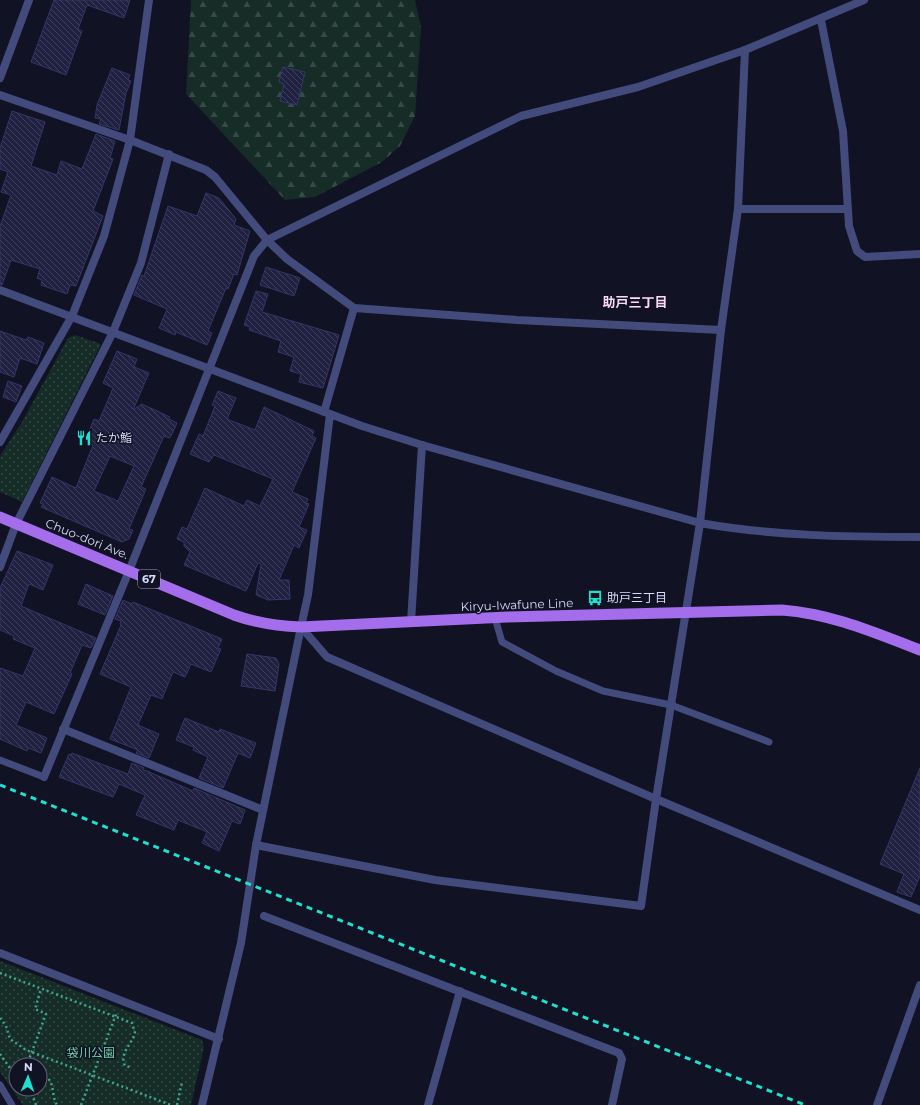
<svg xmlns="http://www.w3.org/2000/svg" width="920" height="1105" font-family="Montserrat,'Noto Sans JP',sans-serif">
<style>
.forest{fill:url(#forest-firs)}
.park{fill:url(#park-dots);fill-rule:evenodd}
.building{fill:url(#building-back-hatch);stroke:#35356a;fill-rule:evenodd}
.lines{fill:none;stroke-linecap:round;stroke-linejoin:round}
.path{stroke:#3ea78d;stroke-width:2.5;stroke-dasharray:2 3;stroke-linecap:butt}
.service{stroke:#424b7c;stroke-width:7}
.minor{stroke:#424b7c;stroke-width:8}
.tertiary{stroke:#424b7c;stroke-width:8}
.primary{stroke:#a46dec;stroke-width:11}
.rail{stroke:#1de1ce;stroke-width:3;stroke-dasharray:6 5;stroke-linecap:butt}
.labels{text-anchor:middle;stroke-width:3;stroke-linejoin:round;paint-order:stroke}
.shield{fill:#111223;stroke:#9c9fba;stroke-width:1}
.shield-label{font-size:11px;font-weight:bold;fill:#d8dbfa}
.poi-label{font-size:12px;fill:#d8dbfa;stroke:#111223;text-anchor:start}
.street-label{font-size:12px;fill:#d8dbfa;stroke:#111223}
.park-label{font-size:12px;fill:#6dd1a4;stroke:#111223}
.neighbourhood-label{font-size:13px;font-weight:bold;fill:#fadaf5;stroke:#111223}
</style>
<defs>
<pattern id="forest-firs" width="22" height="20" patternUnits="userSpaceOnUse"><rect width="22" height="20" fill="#152c27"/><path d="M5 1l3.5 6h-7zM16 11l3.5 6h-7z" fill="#364a47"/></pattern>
<pattern id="park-dots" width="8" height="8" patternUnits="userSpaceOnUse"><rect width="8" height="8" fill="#152c27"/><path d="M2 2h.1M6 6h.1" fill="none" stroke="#364a47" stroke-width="1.8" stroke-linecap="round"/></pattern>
<pattern id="building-back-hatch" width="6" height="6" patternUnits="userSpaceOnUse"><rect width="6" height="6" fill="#202041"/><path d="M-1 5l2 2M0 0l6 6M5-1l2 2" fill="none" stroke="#40405d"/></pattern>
</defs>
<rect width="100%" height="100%" fill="#111223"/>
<!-- forest -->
<polygon class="forest" points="191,0 415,0 421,27 415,116 400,146 382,162 315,197 285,200 186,94"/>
<!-- park -->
<g class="park">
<polygon points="75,335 101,344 22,502 0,492 0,456 22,422 68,338"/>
<path d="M0,961L202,1040L204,1047L191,1105H23L0,1072ZM16,1065H40V1089H16Z"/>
</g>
<!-- building -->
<g class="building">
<polygon points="54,0 130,0 124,18 87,5 78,29 82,31 66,75 31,62"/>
<polygon points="283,67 305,72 297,105 280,101 284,84 279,82"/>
<polygon points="112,68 130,75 128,80 131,81 126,93 119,130 99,124 101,119 95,118 97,105"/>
<polygon points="12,111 45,122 31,166 57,175 61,161 82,169 96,134 115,141 110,158 113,159 93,211 103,216 76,286 70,285 67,294 41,285 42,280 37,278 40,269 11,260 2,285 0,285 0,226 11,195 1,192 8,172 0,169 0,148"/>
<polygon points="206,193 219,198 236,219 234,225 250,231 237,275 234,274 228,289 226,288 208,331 212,333 207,345 176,332 175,335 159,328 167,309 134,295 142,275 144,276 168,206 197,216"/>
<polygon points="266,267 300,278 294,296 260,285"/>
<polygon points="256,291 268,294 262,312 339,335 323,388 299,382 301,374 290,371 294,357 278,352 281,341 249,330 250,327 244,325"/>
<polygon points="0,331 26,340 28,337 44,343 37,364 20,358 14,377 0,372"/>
<path d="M117,351L137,359L134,367L149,373L133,410L142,404L170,417L169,419L177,423L170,438L164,436L141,487L146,489L129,529L133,530L129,539L122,542L41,507L43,504L40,503L52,477L76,488L93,445L85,441L94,419L99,421L113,388L103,383ZM110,456L134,466L118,501L94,491Z"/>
<polygon points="8,381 22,386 16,402 3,397"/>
<polygon points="218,391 236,398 227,419 255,430 264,407 314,431 312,436 316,438 292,492 308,499 306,503 309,504 299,527 307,530 299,548 294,545 279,580 289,580 290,599 268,600 256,595 261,564 258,563 246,591 184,565 190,552 184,546 184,542 177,539 182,527 187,529 205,488 244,506 247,500 260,506 273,479 214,455 209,462 190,454 199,434 203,436 215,406 212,405"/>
<polygon points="17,551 53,565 43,590 29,584 21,606 96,638 91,648 82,645 70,673 72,674 54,714 26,702 16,725 47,738 41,753 28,748 27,751 0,739 0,668 23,676 35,648 13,639 14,636 0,630 0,588"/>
<polygon points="86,584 113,596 105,615 78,604"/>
<polygon points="123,600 132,604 133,602 222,639 218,648 221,649 211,672 191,664 185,677 173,672 162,699 151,695 138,725 159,734 149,758 136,753 138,750 110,739 131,687 100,674 121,625 120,624 121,621 115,619"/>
<polygon points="247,654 276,658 279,664 275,691 241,686"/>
<polygon points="185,718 219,732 220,729 256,743 250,758 238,753 223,788 199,778 208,757 193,750 194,747 176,740"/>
<polygon points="72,753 128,774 132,763 144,768 143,770 147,771 193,791 194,788 245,810 240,824 232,821 219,851 202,843 207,832 178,820 174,830 136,815 145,795 119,784 113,797 59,777 69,754 71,755"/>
<polygon points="920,768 920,876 911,897 897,892 904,874 880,864"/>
</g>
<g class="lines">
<!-- path -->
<g class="path">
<path d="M0,973L132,1023L135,1033C132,1045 119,1052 125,1066L130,1067"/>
<polyline points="0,1018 6,1026 10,1039 26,1050 171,1105"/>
<polyline points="0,1054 12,1071 16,1073"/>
<polyline points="28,1062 46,1014 35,1009 41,989"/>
<path d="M40,1074C57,1079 50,1094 57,1105"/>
<polyline points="30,1089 36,1105"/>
<polyline points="81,1105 117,1012"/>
<polyline points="177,1105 182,1082"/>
</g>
<!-- service -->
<g class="service">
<polyline points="495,618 502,642 556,671 603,691 671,705 769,742"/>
<polyline points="0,760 44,777"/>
<polyline points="0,1085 12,1105"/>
</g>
<!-- minor -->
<g class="minor">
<polyline points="821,20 843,131 849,226 857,251 865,257 920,254"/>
<polyline points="0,95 130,140 206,170 215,177 267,240 287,259 354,308 324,412"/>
<polyline points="738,209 847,209"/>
<polyline points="354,308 517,320 721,330"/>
<polyline points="0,442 72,316 104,236 130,140 149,0"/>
<path d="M920,537C847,537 773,536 700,523L422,445L362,426L330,414L308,595L301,627L327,657L656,799L920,910"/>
<polyline points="0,567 16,524 113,332 141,263 169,154"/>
<polyline points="411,622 422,445"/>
<polyline points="63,729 263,810"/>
<polyline points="44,777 129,571"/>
<polyline points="256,845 435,880 641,906 656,799 700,523 721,330 738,209 745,50"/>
<polyline points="264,916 619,1053 622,1059 612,1105"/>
<polyline points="0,953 219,1039"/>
<polyline points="428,1105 460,991"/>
</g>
<!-- tertiary -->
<g class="tertiary">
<polyline points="0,78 29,0"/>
<polyline points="0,290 330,414"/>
<polyline points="129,571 254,256 267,240 521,116 638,87 745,50 864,0"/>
<polyline points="202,1105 241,943 256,845 301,627"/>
<polyline points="877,1105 920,985"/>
</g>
<!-- primary -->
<path class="primary" d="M0,517L234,615C256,623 277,626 301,627L507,617L782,610C832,614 873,632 920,650"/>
<!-- rail -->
<polyline class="rail" points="0,785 805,1105"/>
</g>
<!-- icons -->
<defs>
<symbol id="restaurant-bare" viewBox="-9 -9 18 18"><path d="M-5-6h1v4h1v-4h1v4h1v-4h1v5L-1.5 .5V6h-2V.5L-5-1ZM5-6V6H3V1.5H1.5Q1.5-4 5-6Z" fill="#1de1ce" stroke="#111223" stroke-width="2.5" paint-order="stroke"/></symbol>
<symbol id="bus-bare" viewBox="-9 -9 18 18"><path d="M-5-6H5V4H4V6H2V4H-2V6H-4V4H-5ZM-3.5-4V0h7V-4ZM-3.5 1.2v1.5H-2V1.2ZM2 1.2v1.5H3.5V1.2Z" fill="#1de1ce" stroke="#111223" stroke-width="2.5" paint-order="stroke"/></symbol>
</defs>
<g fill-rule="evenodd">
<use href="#restaurant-bare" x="73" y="427" width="22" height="22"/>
<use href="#bus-bare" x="584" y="587" width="22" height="22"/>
</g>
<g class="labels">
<!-- shield labels -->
<rect class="shield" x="138" y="570" width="22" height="18" rx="3"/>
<g class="shield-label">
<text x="149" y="583">67</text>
</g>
<!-- poi labels -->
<g class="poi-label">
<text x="96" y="442">たか鮨</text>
<text x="607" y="602">助戸三丁目</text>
</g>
<!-- street labels -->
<g class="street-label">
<text transform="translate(87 539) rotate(22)" y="4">Chuo-dori Ave.</text>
<text transform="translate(517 605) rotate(-2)" y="4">Kiryu-Iwafune Line</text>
</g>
<!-- park labels -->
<g class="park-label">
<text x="91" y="1057">袋川公園</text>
</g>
<!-- neighbourhood labels -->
<g class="neighbourhood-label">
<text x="635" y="307">助戸三丁目</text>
</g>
</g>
<!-- north arrow -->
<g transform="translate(28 1077) rotate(2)"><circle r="19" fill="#111223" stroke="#616279"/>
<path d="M0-3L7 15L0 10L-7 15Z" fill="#1de1ce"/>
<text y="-6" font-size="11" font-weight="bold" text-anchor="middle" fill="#d8dbfa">N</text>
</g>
</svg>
